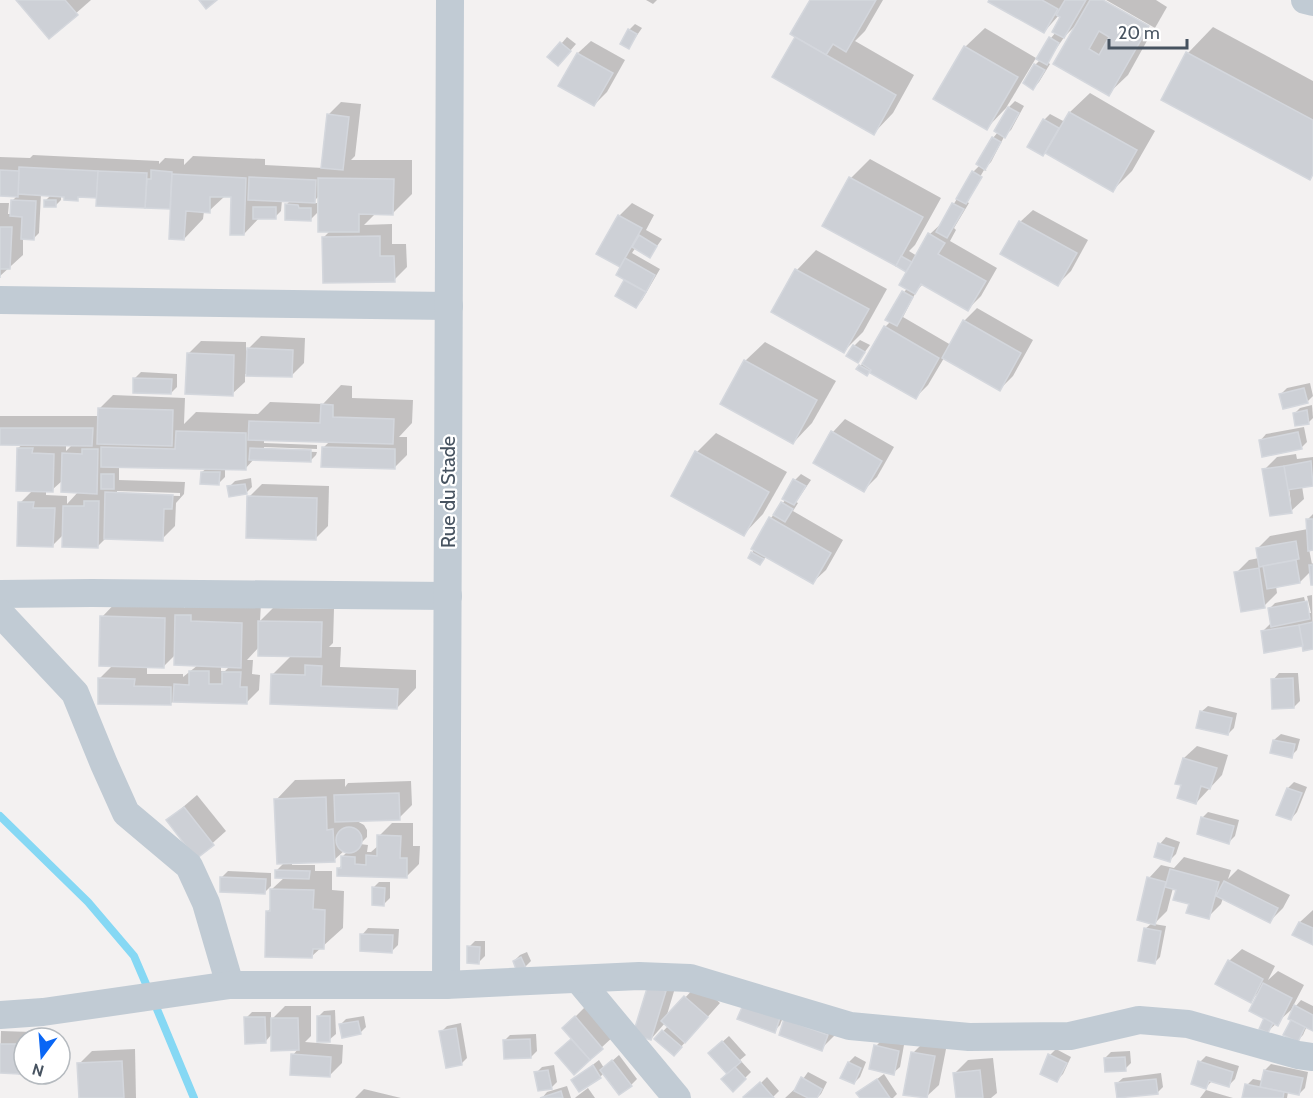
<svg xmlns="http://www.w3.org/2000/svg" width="1313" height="1098" font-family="Cabin,sans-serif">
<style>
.shadow{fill:#0003;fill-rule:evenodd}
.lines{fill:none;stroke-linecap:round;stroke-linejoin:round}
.stream{stroke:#86d8f4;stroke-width:8}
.building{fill:#cdd0d6;stroke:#d4d7dd;stroke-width:1.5;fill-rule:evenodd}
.minor{stroke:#c1cbd4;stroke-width:28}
.labels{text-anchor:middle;stroke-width:4.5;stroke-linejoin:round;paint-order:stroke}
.street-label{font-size:20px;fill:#475360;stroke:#fff}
</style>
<rect width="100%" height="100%" fill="#f3f1f1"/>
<!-- shadow -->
<g class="shadow">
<polygon points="18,0 91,0 49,37"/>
<polygon points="646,0 657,0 653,4"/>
<polygon points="812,0 883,0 865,31 855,41 914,75 893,113 874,133 774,76 797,36"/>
<polygon points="991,0 1100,0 1153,30 1128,75 1108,94 1055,64 1078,23 1065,36 1047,62 1050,64 1039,82 1033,88 1035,65 1040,60 1051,38 1056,32 1062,17 1059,15 1044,32"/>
<polygon points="1106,0 1156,0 1167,7 1155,28"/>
<polygon points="635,24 642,28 629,47 629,30"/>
<polygon points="1213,27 1313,81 1313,175 1310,178 1163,99 1188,53"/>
<polygon points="985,28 1036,58 1006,108 987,128 965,47"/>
<polygon points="567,37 576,44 564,58 550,57"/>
<polygon points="591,41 625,60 607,92 594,105 560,85 578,53"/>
<polygon points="1090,93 1155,131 1132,171 1113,190 1046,152 1043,154 1044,120 1050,114 1065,122 1070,112"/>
<polygon points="1015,101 1024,106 1011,130 1005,135 991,162 984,169 987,171 984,170 968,198 970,198 967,202 969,203 954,228 956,230 950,241 997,268 981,296 968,309 923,284 917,290 903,317 951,345 964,321 977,308 1033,340 1013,376 1000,389 944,358 928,385 916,397 870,371 867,374 858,369 866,359 885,327 891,321 887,319 907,288 910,266 906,270 851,178 870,159 941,198 915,245 909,251 917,256 930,234 943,222 973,172 980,165 993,138 998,132 996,131 1009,107"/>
<polygon points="341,102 361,104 355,156 351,160 412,160 412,194 393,213 376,213 364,225 392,224 392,244 406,244 407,267 394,280 323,238 331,230 320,195 312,203 317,203 317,213 311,219 286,205 291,200 282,200 281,211 275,217 260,217 244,234 232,196 225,196 209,211 204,211 203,219 184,239 172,205 169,208 98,204 98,197 81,196 77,199 61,195 61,200 55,206 46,200 51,195 41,194 39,233 33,239 23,238 23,255 0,276 0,203 9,203 8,214 12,214 12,201 18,195 0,194 0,157 30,158 33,155 159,161 159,164 165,158 184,159 184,165 193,156 265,159 265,165 323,168 328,115"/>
<polygon points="632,203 654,215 646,230 662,239 650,256 636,247 632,253 660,269 642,300 636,306 617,296 626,280 622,267 598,253 619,216"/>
<polygon points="1033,210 1088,240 1071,271 1058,284 1020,222"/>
<polygon points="816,250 887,289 863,332 844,351 773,312 797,270"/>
<polygon points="261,336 305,338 304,363 291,376 245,374 245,382 232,394 188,354 201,341 246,342 246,351"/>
<polygon points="860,340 870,345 858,361 854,346"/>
<polygon points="765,342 836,381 812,423 793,443 745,361"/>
<polygon points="141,372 177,374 177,387 171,393 135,378"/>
<polygon points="1310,383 1313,396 1307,402 1281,394 1287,388"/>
<path d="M341,385L352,386V398L413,400L412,423L399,437H407V455L394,468L324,447L330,441L264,439V443L317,445V449L264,447V450L317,452L316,455L310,461L254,459L245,469L225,468V477L219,483L202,472L207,468L119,466V480L185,482L184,494L176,503L175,526L162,539L107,537L98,546L63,535L53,545L20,503L33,490L18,448L23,444H0V416H100V408L113,395L185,398L184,424L196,412L258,414L270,402L323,404ZM66,444H73L66,451ZM63,480L79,491L67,504V496L46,495V490H52ZM117,491L180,493V496L117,494Z"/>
<polygon points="1312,405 1313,418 1309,422 1294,414 1300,408"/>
<polygon points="845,419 894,447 877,477 864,490 833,432"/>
<polygon points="1304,427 1307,442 1301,448 1260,441 1266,434"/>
<polygon points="716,433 787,472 763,514 744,534 697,452"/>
<path d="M1296,454L1297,459L1313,457V484L1302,486L1304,499L1291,511L1264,470L1277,457ZM1286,488H1289L1291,503H1288Z"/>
<polygon points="801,474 811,480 796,502 798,503 793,511 843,540 826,570 813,582 767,556 760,563 752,553 771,518 786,499 795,480"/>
<polygon points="251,478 252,487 246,493 229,487 235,481"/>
<polygon points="262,484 329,486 328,526 315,539 249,497"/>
<polygon points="1313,514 1313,549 1309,549 1312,564 1313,563 1313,583 1311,571 1300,582 1276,586 1277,593 1264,606 1236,573 1249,560 1259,558 1257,549 1270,536 1308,529 1307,520"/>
<polygon points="1312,595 1313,648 1304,643 1262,632 1272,622 1269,609 1275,603 1304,597 1308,613 1311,613 1307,596"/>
<path d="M196,596L261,604L260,621L273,608L334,609L333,643L329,647H341L340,667L416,670V688L397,708L273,674L292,655L259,647L247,660H253L252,674L260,675L259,690L247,702L174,701L170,704L99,679L114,664L102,617L121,597L184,599V608ZM176,654L198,665L183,677V674H147V666H164ZM221,666H230L225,671H221Z"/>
<polygon points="1279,673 1298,673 1300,701 1294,707 1273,680"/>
<polygon points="1208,706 1237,713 1234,728 1228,734 1201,712"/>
<polygon points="1281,734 1300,739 1297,750 1291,756 1274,740"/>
<polygon points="1197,746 1228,755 1222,775 1196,803 1183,784 1184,758"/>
<polygon points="345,779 345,787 348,783 411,781 412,805 399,818 355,820 364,825 367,830 367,837 360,844 368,845 367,852 371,852 379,845 379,836 392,823 413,823 413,846 420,846 419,864 406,877 339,868 342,865 342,857 348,851 345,850 334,860 292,862 292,865 315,865 315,871 332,871 332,890 344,891 343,928 312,956 268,911 271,908 272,889 285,877 277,870 285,862 276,800 295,780"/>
<polygon points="1294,782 1307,787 1297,812 1291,819 1288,788"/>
<polygon points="197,795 226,831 197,857 168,820"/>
<polygon points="1208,812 1239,820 1235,836 1229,842 1202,818"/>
<polygon points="1166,837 1180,842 1176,854 1170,860 1160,844"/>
<polygon points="1184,857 1231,870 1228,879 1238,869 1290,895 1283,908 1270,921 1223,898 1221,904 1208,917 1191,903 1178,889 1173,888 1167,911 1154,924 1166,926 1160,957 1154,963 1145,929 1152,923 1149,878 1161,865 1174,868"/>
<polygon points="228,871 271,873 271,886 265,892 222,877"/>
<polygon points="379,882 390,882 390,898 384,904 373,888"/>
<polygon points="1313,910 1313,943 1300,922"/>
<polygon points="368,928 399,929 398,945 392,951 362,935"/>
<polygon points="475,941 485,941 485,956 479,962 469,947"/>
<polygon points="1242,949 1275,966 1268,980 1278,971 1304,985 1291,1010 1268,1031 1260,991 1250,1001 1229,961"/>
<polygon points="527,952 531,961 525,967 514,961 520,955"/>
<polygon points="678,978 666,1018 698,984 720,1003 680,1048 656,1039 668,1026 665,1023 651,1039 649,986"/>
<polygon points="750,999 785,1012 780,1025 774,1031"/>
<polygon points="1301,1000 1313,1006 1313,1029 1307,1026 1303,1035 1297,1041 1293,1020 1295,1007"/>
<polygon points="588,1004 615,1035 574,1073 563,1047 573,1038 564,1028"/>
<polygon points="285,1006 311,1006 311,1036 305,1042 343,1045 342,1063 329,1076 293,1055 298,1049 272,1034 265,1042 246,1018 252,1012 271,1012 271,1020"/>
<polygon points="798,1007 840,1022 834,1036 821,1049"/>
<polygon points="335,1010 336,1034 329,1040 318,1017 324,1011"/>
<polygon points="364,1016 366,1027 360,1033 340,1025 346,1019"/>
<polygon points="461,1023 467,1058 461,1064 441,1032 447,1026"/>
<polygon points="1,1031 32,1032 32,1038 24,1038 24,1072 0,1071"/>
<polygon points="536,1034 537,1051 531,1057 504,1041 510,1035"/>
<polygon points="729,1036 746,1055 740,1060 751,1072 733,1090 729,1074 710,1053"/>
<polygon points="882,1040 904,1045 900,1067 893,1073 876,1046"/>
<polygon points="926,1040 947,1044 939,1085 926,1097 913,1053"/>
<polygon points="135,1049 136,1098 80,1098 79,1064 92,1051"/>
<polygon points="1056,1049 1071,1057 1063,1074 1057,1080 1050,1055"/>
<polygon points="1130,1051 1131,1063 1125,1069 1105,1058 1111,1052"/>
<polygon points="619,1055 637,1079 631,1085 604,1073 600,1077 573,1080 599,1060 604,1068"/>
<polygon points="855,1056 866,1062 860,1077 854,1083 849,1062"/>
<polygon points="1206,1056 1239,1066 1235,1079 1229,1085 1213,1080 1206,1087 1200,1062"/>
<polygon points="993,1058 997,1093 991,1098 957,1098 955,1073 968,1060"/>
<polygon points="1271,1064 1308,1072 1305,1088 1299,1094 1288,1092 1287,1098 1244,1098 1247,1085 1253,1079 1263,1081 1265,1070"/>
<polygon points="554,1065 557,1082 551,1088 536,1073 542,1067"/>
<polygon points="808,1072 827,1082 821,1094 817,1098 785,1098 798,1086"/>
<polygon points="1161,1073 1163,1087 1157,1093 1116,1084 1123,1078"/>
<polygon points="884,1074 897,1094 893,1098 861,1098 858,1093"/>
<polygon points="767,1077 779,1091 773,1097 746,1098"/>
<polygon points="567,1086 571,1098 542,1098 547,1092"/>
<polygon points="588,1088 595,1098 575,1098 576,1097"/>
<polygon points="364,1089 401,1098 355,1098"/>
<polygon points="1206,1090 1233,1098 1200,1098"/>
</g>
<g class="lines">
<!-- stream -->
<g class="stream">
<polyline points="0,816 88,902 134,956 149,991"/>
<polyline points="154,1002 194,1098"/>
</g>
</g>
<!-- building -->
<g class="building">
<polygon points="16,0 65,0 78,15 49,39"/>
<polygon points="199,0 217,0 206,9"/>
<polygon points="810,0 876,0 846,52 833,44 826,55 790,34"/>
<polygon points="989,0 1042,0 1058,9 1044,33 988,2"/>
<polygon points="1065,0 1086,0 1064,38 1052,32 1060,17 1056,15"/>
<path d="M1090,0H1103L1149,26L1109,96L1053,64ZM1099,31L1109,37L1099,55L1089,49Z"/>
<polygon points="628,29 637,34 629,49 620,44"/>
<polygon points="795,37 896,95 874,135 772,77"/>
<polygon points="1049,37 1059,43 1047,65 1036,59"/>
<polygon points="560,42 571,51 558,66 547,57"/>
<polygon points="964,46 1018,77 987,130 933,99"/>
<polygon points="1186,52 1313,120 1313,174 1310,180 1161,100"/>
<polygon points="577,53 613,73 594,106 558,86"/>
<polygon points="1034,64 1045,70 1033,90 1023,83"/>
<polygon points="1008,107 1019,113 1005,138 994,131"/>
<polygon points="1069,112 1137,150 1113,192 1045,153"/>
<polygon points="327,114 349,117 343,170 321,168"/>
<polygon points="1043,119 1059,128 1043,156 1027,147"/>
<polygon points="992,137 1001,142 985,170 976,164"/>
<polygon points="19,167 98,171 97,198 78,197 78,201 64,200 64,197 18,194"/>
<polygon points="0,170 19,171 18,197 0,196"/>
<polygon points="151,170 172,172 170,209 145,208 147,179 151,179"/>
<polygon points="98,171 147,173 145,208 96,206"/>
<polygon points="972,171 982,177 966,204 956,199"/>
<polygon points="172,174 246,178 244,235 230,235 231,197 210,197 210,213 186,211 184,240 169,239"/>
<polygon points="249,177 316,180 315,203 248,200"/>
<polygon points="849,177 923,217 896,266 822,226"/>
<polygon points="318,178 394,179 393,215 359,214 359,232 318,232"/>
<polygon points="11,200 36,201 34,240 21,239 22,217 10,216"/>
<rect x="44" y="200" width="12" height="7"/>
<polygon points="952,203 964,209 947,238 936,232"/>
<polygon points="285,204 298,205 299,208 311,208 311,221 285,220"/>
<rect x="253" y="207" width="23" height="12"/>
<polygon points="618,215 642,228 620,267 596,254"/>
<polygon points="1019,221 1077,253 1058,286 1000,254"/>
<polygon points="0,227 12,227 10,269 0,269 0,278"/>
<polygon points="928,233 945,243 938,254 986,281 968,311 921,284 915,294 899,285"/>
<polygon points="639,235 657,246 650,258 632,247"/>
<polygon points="380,236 380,256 394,256 395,282 323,283 322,237"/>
<polygon points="901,256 912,262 906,272 896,266"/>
<polygon points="625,258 655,275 646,292 616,275"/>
<polygon points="795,269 869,309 844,353 771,312"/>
<polygon points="624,280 646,292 636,308 615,296"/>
<polygon points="902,291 913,297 897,326 885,320"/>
<polygon points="963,320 1021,353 1000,391 942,358"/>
<polygon points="884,326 939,358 916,399 870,373 871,370 862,364"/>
<polygon points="853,345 865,352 858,363 846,356"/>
<polygon points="247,348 293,350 292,377 246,376"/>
<polygon points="187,353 234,355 233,396 185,394"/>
<polygon points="744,360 817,400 793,444 720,404"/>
<polygon points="859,365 870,371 867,376 856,369"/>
<polygon points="133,378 172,379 171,394 133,393"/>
<polygon points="1304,388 1308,403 1283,409 1279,394"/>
<polygon points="321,404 333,405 333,417 394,419 393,444 248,440 249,421 320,423"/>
<polygon points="98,408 173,410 172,446 97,444"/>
<polygon points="1307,410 1309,424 1295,426 1293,413"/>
<polygon points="0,428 93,428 92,446 0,445"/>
<polygon points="176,431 246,433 246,470 101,467 101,447 175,449"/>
<polygon points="831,431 882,461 864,492 813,463"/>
<polygon points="1298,432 1302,449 1262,457 1259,440"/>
<polygon points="322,447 395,449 395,469 321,467"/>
<polygon points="17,448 33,448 32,453 54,454 53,492 16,491"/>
<polygon points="250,448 311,450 311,462 249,460"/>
<polygon points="82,449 98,449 97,494 61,492 62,453 82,454"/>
<polygon points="695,451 769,492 744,536 671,496"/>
<polygon points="1311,461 1313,486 1287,490 1284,466"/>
<polygon points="1284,466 1292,513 1270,516 1262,469"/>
<polygon points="201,472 220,472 219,485 200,484"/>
<rect x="101" y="474" width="13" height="15"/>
<polygon points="793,479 806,486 794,505 782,499"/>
<polygon points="245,484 247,494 229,497 227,486"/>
<polygon points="105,492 173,495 172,509 164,509 163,541 104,539"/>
<polygon points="247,496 317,498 316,540 246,538"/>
<polygon points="84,501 99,501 98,548 62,547 63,506 84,506"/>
<polygon points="18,502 34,502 33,508 55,508 53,547 17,546"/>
<polygon points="781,502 793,509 785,522 773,515"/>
<polygon points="769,517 831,553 813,584 751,549"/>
<polygon points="1306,519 1313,519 1313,550 1308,551"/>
<polygon points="1296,541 1299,559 1259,567 1256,548"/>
<polygon points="751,552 764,559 760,565 748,558"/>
<polygon points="1296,560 1300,583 1267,589 1263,566"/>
<polygon points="1309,565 1313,565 1313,585 1311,585"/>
<polygon points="1259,568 1265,608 1241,612 1234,572"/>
<polygon points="1307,601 1310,619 1271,627 1268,608"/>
<polygon points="175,615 191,615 191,621 242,623 241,668 174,665"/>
<polygon points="100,616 165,618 164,668 99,666"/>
<polygon points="258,621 322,622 321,657 258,656"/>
<polygon points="1313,622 1313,649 1303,651 1299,625"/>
<polygon points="1299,625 1303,646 1264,653 1261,631"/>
<polygon points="305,665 322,666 321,686 398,689 397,709 270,704 271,674 305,675"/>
<polygon points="189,671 209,671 209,684 222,684 222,672 241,672 240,687 247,687 247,704 173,702 174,684 189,685"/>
<polygon points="98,678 135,679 134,686 171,687 171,705 98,704"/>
<polygon points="1293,678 1294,708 1272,709 1271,679"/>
<polygon points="1200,711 1232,718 1228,735 1196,728"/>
<polygon points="1273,740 1295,744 1292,758 1270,753"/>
<polygon points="1183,758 1217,768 1210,789 1201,786 1196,804 1177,798 1181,785 1175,784"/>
<polygon points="1287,788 1302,793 1291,820 1276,815"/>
<polygon points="399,793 400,820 335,822 334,795"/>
<polygon points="326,797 327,830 333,829 335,862 277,864 274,799"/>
<polygon points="184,807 214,845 196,859 166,820"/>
<polygon points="1201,817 1234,826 1229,844 1197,834"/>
<circle cx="349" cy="840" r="13"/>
<polygon points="377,835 401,836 400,858 407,858 407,878 337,876 337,868 341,868 341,856 355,857 355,864 366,865 366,855 377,856"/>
<polygon points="1158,843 1174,848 1170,862 1154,857"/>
<polygon points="1170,869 1219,882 1209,919 1186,913 1189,904 1173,900 1176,890 1165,887"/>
<polygon points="275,870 310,871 309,879 275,878"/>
<polygon points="220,877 266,879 265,894 220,892"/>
<polygon points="1147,877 1166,882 1155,925 1137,920"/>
<polygon points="1224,881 1278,908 1270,923 1216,896"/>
<polygon points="372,887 385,888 384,906 372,905"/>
<polygon points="270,889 314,890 313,909 325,910 324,949 313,949 312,958 265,957 266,911 270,911"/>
<polygon points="1299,922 1313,928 1313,945 1292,935"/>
<polygon points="1144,928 1161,931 1155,964 1138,961"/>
<polygon points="360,934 393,935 392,953 360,951"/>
<polygon points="467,946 480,947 479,964 467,963"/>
<polygon points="521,957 526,968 517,972 513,961"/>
<polygon points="1228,960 1263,979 1251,1003 1215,984"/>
<polygon points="1263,983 1292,998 1278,1026 1249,1011"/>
<polygon points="648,985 666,991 651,1040 633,1034"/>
<polygon points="684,996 708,1017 685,1043 661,1021"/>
<polygon points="743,1005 780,1018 775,1033 737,1019"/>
<polygon points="1294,1005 1313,1015 1313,1031 1288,1019"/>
<rect x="317" y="1016" width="13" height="26"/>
<polygon points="575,1016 603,1049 590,1060 562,1028"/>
<polygon points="244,1017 265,1017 266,1043 245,1044"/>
<polygon points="271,1018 298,1018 299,1050 271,1051"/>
<polygon points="1264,1018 1273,1023 1268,1033 1259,1029"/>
<polygon points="784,1019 828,1035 822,1051 779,1035"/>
<polygon points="1291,1020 1305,1027 1298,1042 1283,1035"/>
<polygon points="358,1021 361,1034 342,1038 339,1024"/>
<polygon points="456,1028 462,1065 446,1068 439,1031"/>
<polygon points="662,1030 682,1047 674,1056 654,1039"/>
<polygon points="530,1039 531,1058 504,1059 503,1040"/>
<polygon points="571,1039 590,1060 574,1075 555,1053"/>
<polygon points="722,1041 741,1062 727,1074 708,1053"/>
<polygon points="0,1044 20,1044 19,1074 0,1073"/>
<polygon points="874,1045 899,1051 894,1075 869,1069"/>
<polygon points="911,1052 935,1056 927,1098 903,1095"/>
<polygon points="20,1053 24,1053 24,1074 19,1074"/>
<polygon points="291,1054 331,1057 330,1077 290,1075"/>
<polygon points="1048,1054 1067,1063 1057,1082 1040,1074"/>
<polygon points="1125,1057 1126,1071 1105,1072 1104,1058"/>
<polygon points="612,1060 632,1086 619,1095 600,1070"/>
<polygon points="122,1061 124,1098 79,1098 77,1063"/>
<polygon points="1198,1061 1233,1072 1229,1087 1209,1081 1206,1089 1191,1084"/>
<polygon points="848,1062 861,1068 854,1084 840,1078"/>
<polygon points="593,1065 601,1078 579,1092 571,1080"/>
<polygon points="735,1067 746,1079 733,1092 721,1079"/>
<polygon points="548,1070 552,1089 538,1091 534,1072"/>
<polygon points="980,1070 983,1098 956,1098 953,1073"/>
<polygon points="1264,1070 1303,1078 1299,1095 1260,1087"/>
<polygon points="801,1077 822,1089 817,1098 808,1098 794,1091"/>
<polygon points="877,1079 890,1098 860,1098 856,1093"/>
<polygon points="1156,1079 1158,1094 1117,1098 1115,1083"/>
<polygon points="760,1082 774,1098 744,1098 743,1097"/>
<polygon points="1245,1084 1284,1092 1283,1098 1242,1098"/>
<polygon points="561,1091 563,1098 540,1098"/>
</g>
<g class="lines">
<!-- minor -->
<g class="minor">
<polyline points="1305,0 1313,2"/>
<polyline points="0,300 449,306"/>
<polyline points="0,594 92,593 448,596"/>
<polyline points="0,613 75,693 104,764 126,813 189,866 206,903 230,985"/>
<polyline points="578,979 677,1098"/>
<polyline points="446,985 450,0"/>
<polyline points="0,1015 43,1012 230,985 446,985 639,976 690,978 850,1026 969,1037 1070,1036 1139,1020 1188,1024 1298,1055 1313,1057"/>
</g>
</g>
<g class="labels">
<!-- street labels -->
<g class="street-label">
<text transform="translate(448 492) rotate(-90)" y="7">Rue du Stade</text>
</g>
</g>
<!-- north arrow -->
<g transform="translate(42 1056) rotate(196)"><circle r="28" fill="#ffffff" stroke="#b5babf" stroke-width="1.5"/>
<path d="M0-4.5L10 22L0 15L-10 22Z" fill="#0966f5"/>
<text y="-9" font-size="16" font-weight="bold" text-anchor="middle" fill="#475360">N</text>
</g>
<!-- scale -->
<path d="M1109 39v9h78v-9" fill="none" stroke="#475360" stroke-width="3"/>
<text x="1118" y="39" font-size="18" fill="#475360" stroke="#ffffff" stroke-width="4.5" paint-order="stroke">20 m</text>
</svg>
